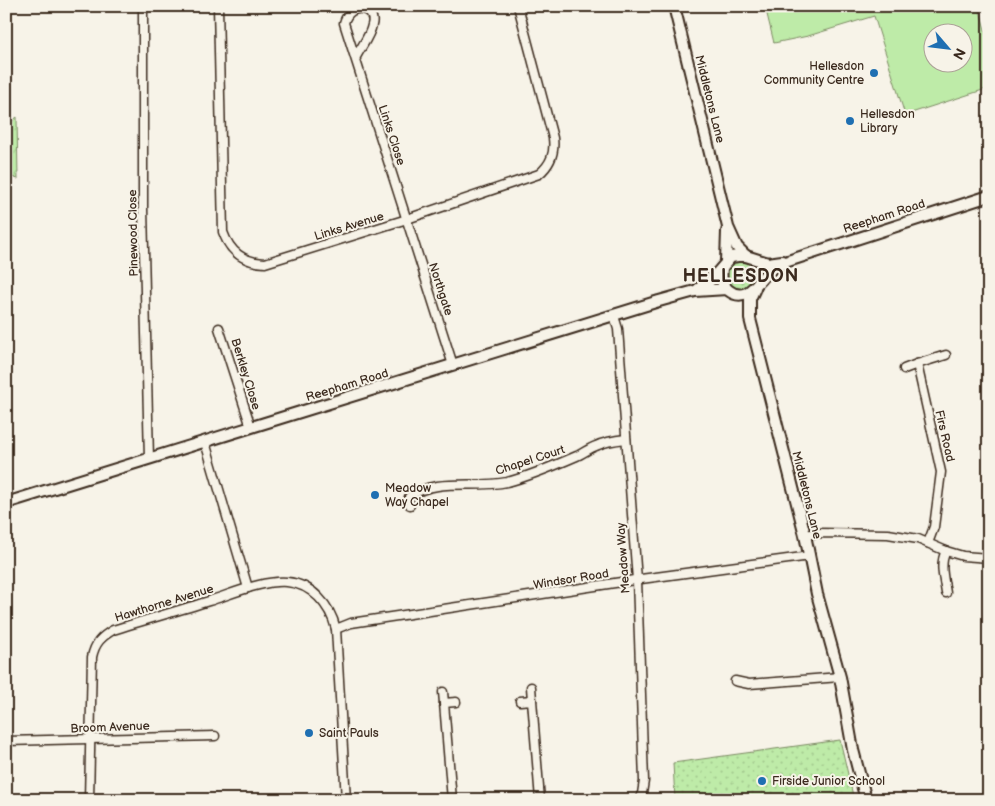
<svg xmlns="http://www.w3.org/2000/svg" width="995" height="806" font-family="'Balsamiq Sans',sans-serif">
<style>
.grass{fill:url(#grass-dots);stroke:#7c8a63}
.forest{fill:url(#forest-crowns);stroke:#7c8a63}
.park{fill:#beeba8;stroke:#7c8a63;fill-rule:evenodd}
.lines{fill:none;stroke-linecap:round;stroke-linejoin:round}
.minor-casing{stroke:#3b2a1e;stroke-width:11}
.tertiary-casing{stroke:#3b2a1e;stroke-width:14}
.minor{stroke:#f7f3e8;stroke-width:8}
.tertiary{stroke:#f7f3e8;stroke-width:10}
.poi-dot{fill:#1f6fb2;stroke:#f7f3e8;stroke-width:2}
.labels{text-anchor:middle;stroke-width:4;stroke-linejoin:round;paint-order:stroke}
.poi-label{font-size:12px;fill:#3b2a1e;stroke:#f7f3e8;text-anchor:start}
.street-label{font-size:12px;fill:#3b2a1e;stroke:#f7f3e8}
.district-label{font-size:18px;font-weight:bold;letter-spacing:1px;fill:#3b2a1e;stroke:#f7f3e8}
</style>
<defs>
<pattern id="grass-dots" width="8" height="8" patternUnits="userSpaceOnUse" patternTransform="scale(1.25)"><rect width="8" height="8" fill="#beeba8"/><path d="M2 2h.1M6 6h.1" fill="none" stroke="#a4ca90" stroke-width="1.8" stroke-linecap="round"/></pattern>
<pattern id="forest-crowns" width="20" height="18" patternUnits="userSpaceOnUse" patternTransform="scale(1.25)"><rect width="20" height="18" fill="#beeba8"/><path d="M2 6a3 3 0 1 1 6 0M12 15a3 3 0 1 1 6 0" fill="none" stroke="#a4ca90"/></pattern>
</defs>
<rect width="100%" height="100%" fill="#f7f3e8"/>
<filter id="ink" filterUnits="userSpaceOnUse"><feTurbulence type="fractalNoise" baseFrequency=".02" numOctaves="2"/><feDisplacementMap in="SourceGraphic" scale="10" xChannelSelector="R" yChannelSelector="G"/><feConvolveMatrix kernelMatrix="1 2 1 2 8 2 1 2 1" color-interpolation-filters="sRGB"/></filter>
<g filter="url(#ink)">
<!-- grass -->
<g class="grass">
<circle cx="741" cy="276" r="14"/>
<polygon points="840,740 854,800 675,800 673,763"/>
</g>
<!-- forest -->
<path class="forest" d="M17,117L18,179L6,175C6,157 1,128 17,117Z"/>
<!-- park -->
<path class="park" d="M765,6H979L989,46V88L905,115L874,16L808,36L774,43ZM932,32H962V62H932Z"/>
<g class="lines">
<defs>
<g id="minor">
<polyline points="143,6 143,208 149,459"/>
<path d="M218,6L223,232C230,252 243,262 265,263L407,219L539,174C551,164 555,153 553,138L518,6"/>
<path d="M356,57C361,47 370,36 372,25C377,8 350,0 344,23L453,365"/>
<polyline points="614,316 618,329 637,580 644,781 641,800"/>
<polyline points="219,328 251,427"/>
<polyline points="917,364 946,355"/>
<polyline points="904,369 917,364 941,472 934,527 928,543"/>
<polyline points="205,442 248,588"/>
<path d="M410,505L409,497C436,477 475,489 507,482C531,476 556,465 579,455C585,452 590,448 596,446C606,441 616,440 626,439"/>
<polyline points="805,535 818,533 888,534 918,539 946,551 963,556 989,558"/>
<path d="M946,593C944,579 939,564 946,551"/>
<polyline points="336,629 351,623 641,579 810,556"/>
<polyline points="735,681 749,684 840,677"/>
<polyline points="531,687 532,700"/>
<polyline points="443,692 444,703"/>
<polyline points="520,701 532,700 540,800"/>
<polyline points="6,741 215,736"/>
<path d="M89,800L92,657C95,643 101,637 113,630C145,620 177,611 209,601C232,594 263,580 287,582C312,584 330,605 336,629L346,800"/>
<polyline points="452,800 444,703 456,702"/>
</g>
<g id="tertiary">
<polyline points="674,6 728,227 737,247 746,256"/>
<polyline points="726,262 727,231"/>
<path d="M722,268C721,277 721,284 728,290C747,305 758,280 770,270C775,266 782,264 788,261L989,196"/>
<polyline points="755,288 750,299 750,319 805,535 817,594 840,677 853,750 866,800"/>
<polyline points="698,289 711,280 731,257 738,256 746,256 768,263 782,261"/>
<polyline points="6,503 659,301 695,291 727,289"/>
</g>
</defs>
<!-- minor casing -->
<use href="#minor" class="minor-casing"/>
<!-- tertiary casing -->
<use href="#tertiary" class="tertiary-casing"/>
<!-- minor -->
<use href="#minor" class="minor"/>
<!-- tertiary -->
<use href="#tertiary" class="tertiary"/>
</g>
</g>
<!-- markers -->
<g class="poi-dot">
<circle cx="874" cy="73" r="5"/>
<circle cx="850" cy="121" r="5"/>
<circle cx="375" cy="495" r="5"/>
<circle cx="309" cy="733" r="5"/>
<circle cx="762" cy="781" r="5"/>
</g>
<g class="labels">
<!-- poi labels -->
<g class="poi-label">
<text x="864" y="70" text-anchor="end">Hellesdon<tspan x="864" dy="14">Community Centre</tspan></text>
<text x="860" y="118">Hellesdon<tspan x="860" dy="14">Library</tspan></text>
<text x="385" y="492">Meadow<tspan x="385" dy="14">Way Chapel</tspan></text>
<text x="319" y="737">Saint Pauls</text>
<text x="772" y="785">Firside Junior School</text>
</g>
<!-- street labels -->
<g class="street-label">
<text transform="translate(710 99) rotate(76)" y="4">Middletons Lane</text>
<text transform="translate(392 135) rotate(72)" y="4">Links Close</text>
<text transform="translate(884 216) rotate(-18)" y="4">Reepham Road</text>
<text transform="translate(349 226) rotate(-17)" y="4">Links Avenue</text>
<text transform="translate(133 233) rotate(-91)" y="4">Pinewood Close</text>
<text transform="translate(441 289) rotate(72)" y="4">Northgate</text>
<text transform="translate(246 374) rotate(73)" y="4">Berkley Close</text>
<text transform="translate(347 385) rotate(-17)" y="4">Reepham Road</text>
<text transform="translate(945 436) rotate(77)" y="4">Firs Road</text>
<text transform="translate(530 460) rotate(-18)" y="4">Chapel Court</text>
<text transform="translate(807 495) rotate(76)" y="4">Middletons Lane</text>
<text transform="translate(623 558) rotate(-94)" y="4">Meadow Way</text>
<text transform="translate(571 579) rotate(-9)" y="4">Windsor Road</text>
<text transform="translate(164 603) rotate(-17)" y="4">Hawthorne Avenue</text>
<text transform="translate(110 727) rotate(-2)" y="4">Broom Avenue</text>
</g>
<!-- district labels -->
<g class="district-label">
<text x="741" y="282">HELLESDON</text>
</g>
</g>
<!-- margin -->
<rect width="995" height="806" fill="none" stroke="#f7f3e8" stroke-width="25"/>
<rect x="12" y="12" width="970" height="781" fill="none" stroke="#3b2a1e" stroke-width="2" filter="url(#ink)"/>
<!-- north arrow -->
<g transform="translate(948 48) rotate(118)"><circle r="24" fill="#f7f3e8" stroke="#aca397"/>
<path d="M0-4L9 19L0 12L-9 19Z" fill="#1f6fb2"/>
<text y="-8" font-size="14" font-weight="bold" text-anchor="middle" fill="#3b2a1e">N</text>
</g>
</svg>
